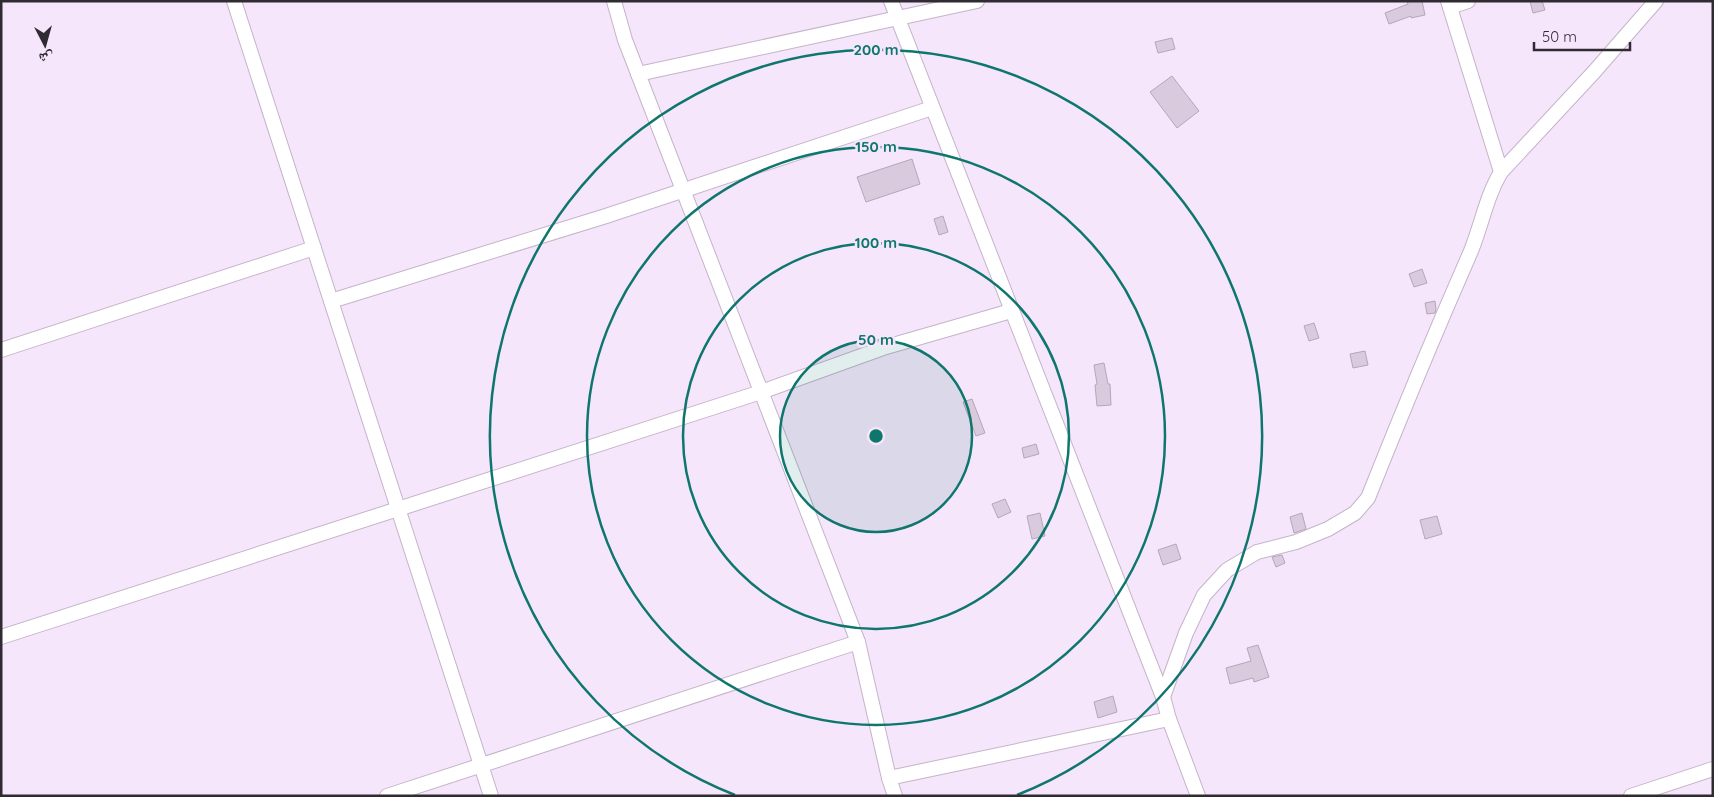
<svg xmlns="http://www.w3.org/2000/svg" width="1714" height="797" font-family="Quicksand,'Noto Naskh Arabic',sans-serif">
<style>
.building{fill:#d9cade;stroke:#b5a6ba}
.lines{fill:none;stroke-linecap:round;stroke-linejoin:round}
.street-casing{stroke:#c4b4c8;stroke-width:16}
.street{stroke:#fff;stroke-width:14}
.ring{fill:none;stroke:#0f766e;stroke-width:2.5}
.centre{fill:#0f766e;stroke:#f6e6fb;stroke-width:2.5}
.ring-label{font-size:15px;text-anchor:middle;font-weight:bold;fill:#0f766e;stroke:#f6e6fb;stroke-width:5;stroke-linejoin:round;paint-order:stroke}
</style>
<rect width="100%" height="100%" fill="#f6e6fb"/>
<!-- building -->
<g class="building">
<polygon points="1407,1 1422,1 1425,15 1411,18 1411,16 1389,24 1385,13 1408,4"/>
<polygon points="1530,1 1542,1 1545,10 1533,13"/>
<polygon points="1172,38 1175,49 1158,53 1155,42"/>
<polygon points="1172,76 1199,111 1177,128 1150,92"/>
<polygon points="912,159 920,184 866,202 857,177"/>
<polygon points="943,216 948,232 939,235 934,219"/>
<polygon points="1422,269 1427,283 1414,287 1409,274"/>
<polygon points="1435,301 1436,309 1435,313 1427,314 1425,303"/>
<polygon points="1314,323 1319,338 1309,341 1304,326"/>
<polygon points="1365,351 1368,365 1353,368 1350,354"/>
<polygon points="1104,363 1108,384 1110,384 1111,405 1097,406 1095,385 1097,384 1094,365"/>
<polygon points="972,399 985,433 976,436 963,402"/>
<polygon points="1036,444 1039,454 1024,458 1022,448"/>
<polygon points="1005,499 1011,512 998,518 992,504"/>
<polygon points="1040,513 1045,536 1032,539 1027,516"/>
<polygon points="1302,513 1306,529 1294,533 1290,517"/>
<polygon points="1437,516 1442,534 1425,539 1420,520"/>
<polygon points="1176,544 1181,559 1163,565 1158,550"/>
<polygon points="1282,555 1285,563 1276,567 1272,557"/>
<polygon points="1258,645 1269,677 1254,682 1253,678 1230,684 1226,668 1251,661 1247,648"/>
<polygon points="1113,696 1117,712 1098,718 1094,702"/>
</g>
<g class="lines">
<defs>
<g id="street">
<polyline points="234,1 491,796"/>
<polyline points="614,1 625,40 858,642 889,778 895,796"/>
<polyline points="891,1 1163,697 1169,719 1198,796"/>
<polyline points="1448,1 1501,172"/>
<polyline points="1450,7 1468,1"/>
<polyline points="638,74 977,1"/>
<polyline points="331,301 606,216 932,108"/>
<polyline points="1,350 314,248"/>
<polyline points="1,637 761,392 886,347 1011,311"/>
<path d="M1163,697L1186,633L1204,595L1227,570L1257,552L1296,542L1328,529L1355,513L1368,498C1401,415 1435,333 1471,251C1482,224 1486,197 1501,172L1594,72L1656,1"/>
<polyline points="889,778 1169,719"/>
<polyline points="387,796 858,642"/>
<polyline points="1631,796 1713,769"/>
</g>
</defs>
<!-- street casing -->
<use href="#street" class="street-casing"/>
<!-- street -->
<use href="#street" class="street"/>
</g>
<!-- distance rings -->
<circle cx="876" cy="436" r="96" fill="#0f766e" fill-opacity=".12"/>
<g class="ring">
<circle cx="876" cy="436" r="96"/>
<circle cx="876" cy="436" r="193"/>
<circle cx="876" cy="436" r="289"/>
<path d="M735 795A386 386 0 1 1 1017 795"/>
</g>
<circle cx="876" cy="436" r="8" class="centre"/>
<g class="ring-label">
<text x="876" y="55">200 m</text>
<text x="876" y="152">150 m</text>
<text x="876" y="248">100 m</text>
<text x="876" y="345">50 m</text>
</g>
<!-- border -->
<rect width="1714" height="797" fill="none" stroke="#302a32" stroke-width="5"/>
<!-- north arrow -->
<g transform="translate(45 45) rotate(174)" stroke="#f6e6fb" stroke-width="4" paint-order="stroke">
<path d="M0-4L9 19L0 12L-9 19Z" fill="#302a32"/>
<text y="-8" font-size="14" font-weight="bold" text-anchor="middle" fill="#302a32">ش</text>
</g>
<!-- scale -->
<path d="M1534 42v8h96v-8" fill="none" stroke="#302a32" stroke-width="2.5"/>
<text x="1542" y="42" font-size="15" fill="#302a32" stroke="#f6e6fb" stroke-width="4" paint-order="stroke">50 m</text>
</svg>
